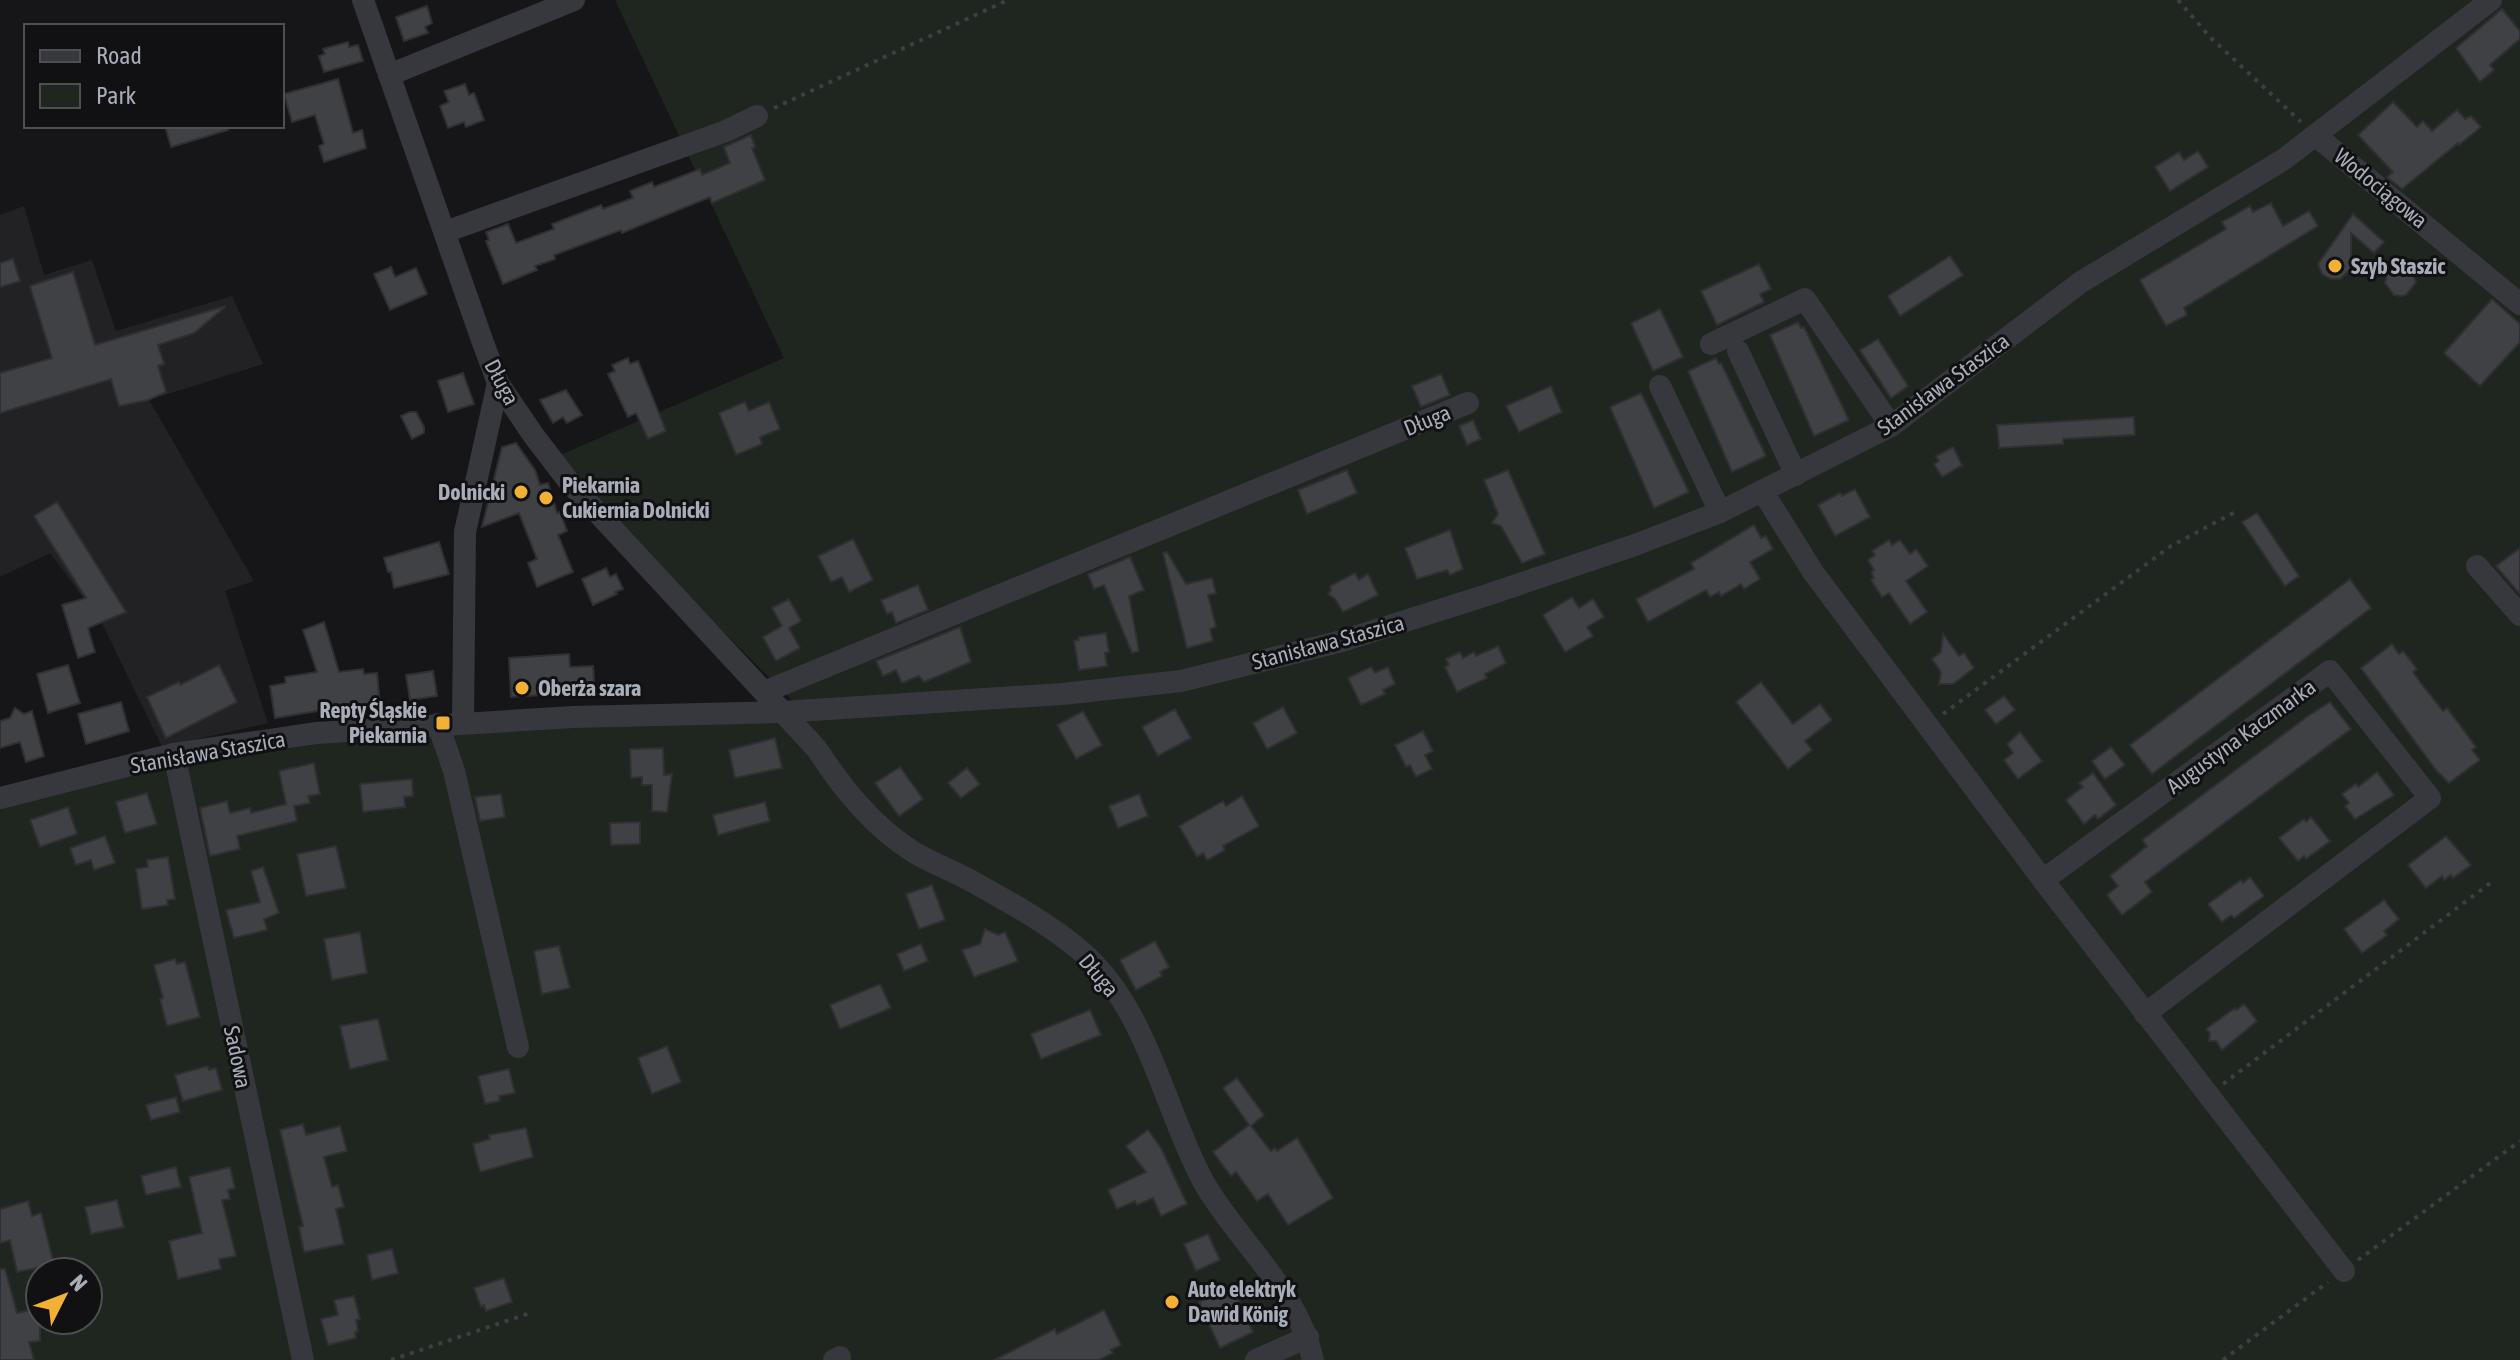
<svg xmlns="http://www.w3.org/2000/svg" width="2520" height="1360" font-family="'Asap Condensed',sans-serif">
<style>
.built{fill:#222225}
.green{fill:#1e261f;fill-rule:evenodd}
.building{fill:#404145;stroke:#303034;stroke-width:2}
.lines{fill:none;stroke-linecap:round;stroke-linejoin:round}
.path{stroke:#3d3f44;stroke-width:4;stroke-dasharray:4 6;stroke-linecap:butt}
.minor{stroke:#37383d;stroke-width:22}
.poi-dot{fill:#f2b134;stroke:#111113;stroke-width:3}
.labels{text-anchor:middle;stroke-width:6;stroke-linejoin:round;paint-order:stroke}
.street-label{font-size:22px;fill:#a8adb8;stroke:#111113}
.poi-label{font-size:22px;font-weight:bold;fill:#a8adb8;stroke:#111113;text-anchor:start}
</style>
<rect width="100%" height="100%" fill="#161618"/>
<!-- built -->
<polygon class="built" points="24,206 44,275 92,260 116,331 232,296 263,364 149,400 254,581 225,591 268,723 162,747 102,623 50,553 0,577 0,215"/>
<!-- green -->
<path class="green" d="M615,0H2520V1360H0V803L158,771L359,737L807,715L607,516L560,455L784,358ZM40,1272H88V1320H40Z"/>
<!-- building -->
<g class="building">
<polygon points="427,6 432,23 425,27 428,33 404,41 396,17"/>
<polygon points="2502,9 2520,31 2520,39 2490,65 2494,70 2480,82 2456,48"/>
<polygon points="348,42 349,47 358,45 363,61 324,72 319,56 325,54 323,49"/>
<polygon points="338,79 353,133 362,130 366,148 324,162 319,146 324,144 315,115 292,122 284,94"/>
<polygon points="465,84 469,95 474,93 484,120 466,127 464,122 448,128 440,106 449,102 444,91"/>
<polygon points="2393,102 2417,127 2423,121 2432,131 2457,110 2465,119 2471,116 2481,127 2459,145 2458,143 2402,189 2387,177 2393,172 2358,135"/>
<polygon points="165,126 227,126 228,130 171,147"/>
<polygon points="751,135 755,147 752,148 765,180 712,203 710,197 622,233 621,230 554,255 555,259 535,266 537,270 503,284 486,241 489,240 486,232 508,224 516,243 554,229 552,224 601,205 603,209 633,198 630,191 652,182 654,187 700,169 702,175 730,163 724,147"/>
<polygon points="2198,151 2208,167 2170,191 2155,167 2179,152 2184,160"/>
<polygon points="2271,203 2283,226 2309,211 2318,226 2184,308 2187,315 2166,326 2140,280 2226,229 2222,222 2250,206 2253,212"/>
<polygon points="2353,214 2384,242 2374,253 2351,233 2351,269 2340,279 2331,279 2322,274 2318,264"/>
<polygon points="1950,256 1963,275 1900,316 1888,296"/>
<polygon points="13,259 20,281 0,287 0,263"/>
<polygon points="1759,264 1771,289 1760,294 1764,302 1717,325 1701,291"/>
<polygon points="2398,265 2411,270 2416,282 2406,295 2401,296 2394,295 2385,283 2388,268"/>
<polygon points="391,267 395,277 416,268 427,294 390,310 374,274"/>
<polygon points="73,272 95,345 226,306 194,333 158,345 164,364 158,366 166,392 148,400 119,406 111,379 0,413 0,373 52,358 30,286"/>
<polygon points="2492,299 2520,324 2520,342 2480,386 2444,353"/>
<polygon points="1660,309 1683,357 1653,371 1631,323"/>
<polygon points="1798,322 1801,328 1804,327 1849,420 1814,436 1770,335"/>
<polygon points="1878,339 1908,386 1891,398 1860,350"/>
<polygon points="628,358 630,364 638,361 666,431 648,439 636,413 628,417 608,374 615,371 612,365"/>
<polygon points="1716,358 1719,364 1721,363 1766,456 1732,472 1688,371"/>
<polygon points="463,373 474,404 448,412 438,381"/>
<polygon points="1441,374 1450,395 1421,407 1412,386"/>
<polygon points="1551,386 1562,412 1519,432 1506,406"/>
<polygon points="566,390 582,415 567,423 563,417 553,423 540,400"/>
<polygon points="1641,393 1689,492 1654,508 1610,407"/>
<polygon points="745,402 749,411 769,402 780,429 760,437 762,444 736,455 719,413"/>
<polygon points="410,412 416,412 424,427 424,433 412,439 401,416"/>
<polygon points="2134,417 2135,435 2063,439 2063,444 1999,448 1997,425"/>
<polygon points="1473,420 1481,439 1467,445 1459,426"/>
<polygon points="516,443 535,470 540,485 548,483 557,513 560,512 567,531 558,535 573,572 537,587 528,563 537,559 519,513 482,527 502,447"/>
<polygon points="1953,447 1962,465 1942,477 1934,464 1939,461 1936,456"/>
<polygon points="1347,470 1357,493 1307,514 1298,490"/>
<polygon points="1508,470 1545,554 1522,563 1501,526 1492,523 1498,514 1484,480"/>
<polygon points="1855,489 1870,517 1835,536 1818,505 1840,493 1842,496"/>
<polygon points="57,502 126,612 88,628 95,652 78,658 62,605 86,598 34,516"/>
<polygon points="2257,513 2299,576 2285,586 2242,522"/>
<polygon points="1754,525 1761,538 1766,536 1773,549 1750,562 1760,579 1744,589 1741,584 1721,596 1719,592 1710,597 1706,590 1648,622 1636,599 1694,569 1691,563"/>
<polygon points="1450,530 1463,569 1450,575 1447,570 1417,579 1405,548"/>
<polygon points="853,539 873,580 849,592 842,577 831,582 818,556"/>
<polygon points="1889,540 1892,545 1900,540 1910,554 1916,549 1928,566 1906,581 1927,612 1910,624 1889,593 1882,597 1871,580 1874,578 1871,572 1874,570 1868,560 1875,555 1872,551"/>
<polygon points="439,542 449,574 394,588 391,572 388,572 384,558"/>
<polygon points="2520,548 2520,594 2496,566"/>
<polygon points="1167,552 1186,584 1212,578 1216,593 1208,595 1216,627 1210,629 1213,641 1187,648 1163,553"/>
<polygon points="1130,557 1144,590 1129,596 1139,651 1132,653 1104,585 1094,589 1088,574"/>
<polygon points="606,568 610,577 616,574 623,589 615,592 617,594 593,605 582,579"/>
<polygon points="1355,573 1359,580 1368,574 1378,595 1343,612 1335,599 1328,594 1331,590 1330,586"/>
<polygon points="2350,579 2371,608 2152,774 2130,745"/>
<polygon points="918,585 928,610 896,623 892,612 887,614 881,600"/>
<polygon points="1572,597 1579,608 1593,599 1604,617 1587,627 1593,636 1565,652 1543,615"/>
<polygon points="789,599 801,621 789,628 800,648 776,661 763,637 782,626 772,608"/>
<polygon points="324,622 339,672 363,669 364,674 377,673 380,706 342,710 342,707 275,718 270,686 286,683 285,677 317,672 303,630"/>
<polygon points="960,627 971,662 924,682 919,676 902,683 896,670 883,676 876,661"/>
<polygon points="1106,633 1109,652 1105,653 1107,666 1079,670 1074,641 1079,640 1079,637"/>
<polygon points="1943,634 1959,656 1964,653 1974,668 1953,684 1939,684 1941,672 1932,659 1941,652"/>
<polygon points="2392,644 2399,654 2403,651 2417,669 2413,672 2420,682 2443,711 2447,708 2476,747 2472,750 2480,760 2449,783 2436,770 2361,668"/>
<polygon points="1498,646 1506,663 1485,674 1487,678 1457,692 1445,667 1449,665 1446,659 1460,652 1463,658 1474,652 1476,656"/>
<polygon points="569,654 570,667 593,666 595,692 511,697 509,658"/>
<polygon points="68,665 80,703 48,713 37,674"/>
<polygon points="219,665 237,702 166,738 147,697 179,682 180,685"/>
<polygon points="1371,667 1375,673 1388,667 1395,684 1383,690 1385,694 1361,705 1348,678"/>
<polygon points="433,671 437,696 410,700 406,675"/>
<polygon points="1761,682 1793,724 1820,704 1832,720 1805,741 1812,750 1788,769 1736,702"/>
<polygon points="2004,696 2015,710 1996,724 1985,710"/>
<polygon points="121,702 129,731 86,744 78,714"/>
<polygon points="2330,702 2351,729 2145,882 2152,892 2122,915 2107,895 2118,886 2110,876 2147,846 2142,840 2308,716"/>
<polygon points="1283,707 1297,733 1267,749 1253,723"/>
<polygon points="15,708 24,714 32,711 44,756 26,762 20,742 0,748 0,721 10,718"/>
<polygon points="1175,709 1191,738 1158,756 1142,727"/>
<polygon points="1083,711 1102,745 1076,759 1057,725"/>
<polygon points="1423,731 1433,751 1425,755 1432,769 1416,777 1410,765 1406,767 1395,745"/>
<polygon points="2020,732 2042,761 2018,779 2004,760 2013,753 2007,744"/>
<polygon points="775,738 782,768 735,778 729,750"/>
<polygon points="2111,747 2125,765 2105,779 2092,761"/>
<polygon points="663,748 664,775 672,774 667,812 652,811 652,785 642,785 642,777 631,778 630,749"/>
<polygon points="314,763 320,794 308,796 310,803 294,806 297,821 237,836 240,849 210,856 200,808 227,801 230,813 250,808 251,813 286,804 279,771"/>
<polygon points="900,767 923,799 899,816 875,783"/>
<polygon points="967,768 980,784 961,798 948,783"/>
<polygon points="2377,772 2394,795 2355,819 2345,806 2349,803 2342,794 2356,784 2358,787"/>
<polygon points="2093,773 2116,805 2098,819 2095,815 2084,824 2066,800 2083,787 2079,783"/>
<polygon points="412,779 413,796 404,797 405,807 363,812 360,784"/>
<polygon points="147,793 157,824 125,833 116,802"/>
<polygon points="501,794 505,817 480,821 475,797"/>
<polygon points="1139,794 1148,816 1118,828 1109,806"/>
<polygon points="1242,796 1259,826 1223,846 1225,850 1207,860 1203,853 1197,857 1179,826 1223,801 1226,806"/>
<polygon points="765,802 770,821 718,835 713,815"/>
<polygon points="68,807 77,834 40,847 30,820"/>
<polygon points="2311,817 2330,841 2306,859 2304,856 2298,861 2279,838 2304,819 2306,822"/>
<polygon points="640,822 640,844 611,845 610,823"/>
<polygon points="105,836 115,863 94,870 91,860 76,865 70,848"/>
<polygon points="2446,836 2471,865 2453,878 2451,875 2444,880 2442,876 2426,888 2408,865"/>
<polygon points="336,846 346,888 306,896 297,854"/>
<polygon points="168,857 175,899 167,900 168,905 142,909 136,869 148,867 147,860"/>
<polygon points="263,867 279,913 264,919 267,930 234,938 226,910 260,902 251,871"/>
<polygon points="2250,877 2264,896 2234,918 2231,915 2222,922 2208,904 2241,880 2243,883"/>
<polygon points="932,885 945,920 919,929 906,894"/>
<polygon points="2384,900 2399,919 2384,931 2387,935 2362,953 2344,929"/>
<polygon points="985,929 998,935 1005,932 1018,961 974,977 962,950 980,944"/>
<polygon points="360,932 367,973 332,980 324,939"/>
<polygon points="1155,941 1169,967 1160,972 1162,976 1136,990 1120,960"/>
<polygon points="921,944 928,961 904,971 897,954"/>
<polygon points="559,946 570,988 542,994 534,951"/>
<polygon points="175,959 177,964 185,962 200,1017 167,1026 160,999 163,998 154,965"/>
<polygon points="880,984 891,1008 840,1029 830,1005"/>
<polygon points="2244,1004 2257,1021 2222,1050 2216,1041 2209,1041 2210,1033 2206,1029 2235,1008 2236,1010"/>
<polygon points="1090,1010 1101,1035 1041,1059 1031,1034"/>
<polygon points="378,1019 388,1060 350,1069 340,1026"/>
<polygon points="667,1046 681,1082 652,1094 638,1058"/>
<polygon points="208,1066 209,1070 216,1068 222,1090 183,1101 175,1075"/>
<polygon points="509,1069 515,1093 499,1096 500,1101 485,1104 478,1076"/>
<polygon points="1237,1078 1264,1115 1251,1126 1271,1151 1275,1148 1277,1151 1297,1138 1333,1198 1288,1225 1268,1194 1257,1201 1236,1172 1231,1176 1213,1152 1249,1125 1223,1088"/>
<polygon points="176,1097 180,1112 151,1120 146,1105"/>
<polygon points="303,1124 306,1135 340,1126 347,1151 324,1157 332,1187 338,1185 344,1207 336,1209 344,1244 304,1252 299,1227 303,1226 280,1130"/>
<polygon points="526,1128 533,1157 480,1172 473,1144 490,1139 489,1135"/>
<polygon points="1148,1130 1161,1148 1187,1204 1161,1216 1153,1198 1137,1205 1135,1201 1117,1209 1108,1190 1146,1172 1126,1146"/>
<polygon points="176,1167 181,1187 146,1195 141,1176"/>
<polygon points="230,1167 235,1188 228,1190 230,1199 222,1200 236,1256 219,1259 221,1269 178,1279 169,1241 202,1233 189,1177"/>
<polygon points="117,1200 124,1227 91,1234 85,1207"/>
<polygon points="28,1201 32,1216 41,1213 56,1272 38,1272 37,1268 17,1272 10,1240 0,1243 0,1209"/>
<polygon points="1208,1234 1220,1260 1196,1271 1184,1244"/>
<polygon points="392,1249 398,1273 372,1280 367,1255"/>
<polygon points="0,1269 5,1269 17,1313 40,1308 40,1341 29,1342 34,1360 0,1360"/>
<polygon points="504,1278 512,1302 486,1311 484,1305 481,1307 474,1288"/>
<polygon points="1232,1287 1253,1332 1220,1348 1199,1302"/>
<polygon points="354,1296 360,1319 356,1320 358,1331 355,1332 356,1338 328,1345 321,1319 338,1315 334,1300"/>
<polygon points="1104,1310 1121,1345 1111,1350 1113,1353 1099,1360 994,1360 1055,1329 1057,1334"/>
</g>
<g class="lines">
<!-- path -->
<g class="path">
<polyline points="2178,0 2209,36 2301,122"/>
<polyline points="774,108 1008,0"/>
<polyline points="1943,714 2171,546 2237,511"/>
<polyline points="2223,1084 2493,881"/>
<polyline points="2358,1260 2520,1141"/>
<polyline points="391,1360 533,1312"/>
<polyline points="2223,1360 2328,1282"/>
</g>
<!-- minor -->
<g class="minor">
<path d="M363,0L482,340L498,383L534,436L570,483L816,748C843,789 873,827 915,853C934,864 956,872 975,883C1011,903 1051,925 1082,952C1148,1010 1163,1106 1203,1181C1238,1243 1297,1287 1313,1360"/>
<polyline points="389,75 574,0"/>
<polyline points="2315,135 2520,304"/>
<polyline points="445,232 726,131 757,116"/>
<polyline points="1711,344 1805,299 1891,426"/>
<polyline points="1738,351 1796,475"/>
<polyline points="1660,386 1720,512"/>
<polyline points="1763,492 1813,572 2043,880 2344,1271"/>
<polyline points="2477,566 2520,615"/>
<polyline points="764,692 1468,403"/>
<polyline points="463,722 465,532 498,383"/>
<polyline points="438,724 454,771 518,1047"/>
<polyline points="174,754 303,1360"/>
<polyline points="0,798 174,754 317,733 573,717 782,712 1062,694 1181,681 1342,641 1484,596 1635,545 1720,512 1891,426 2081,282 2283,160 2491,0"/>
<polyline points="2043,880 2330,671 2430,798 2145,1014"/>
<polyline points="834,1360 840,1357"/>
<polyline points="1256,1360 1308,1337"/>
</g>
</g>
<!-- markers -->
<g class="poi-dot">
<circle cx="2335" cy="266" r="8"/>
<circle cx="521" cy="492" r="8"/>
<circle cx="546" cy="498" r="8"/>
<circle cx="522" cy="688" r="8"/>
<rect x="435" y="715" width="16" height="16" rx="4"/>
<circle cx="1172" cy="1302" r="8"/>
</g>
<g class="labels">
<!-- street labels -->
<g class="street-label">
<text transform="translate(2381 188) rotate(39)" y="8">Wodociągowa</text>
<text transform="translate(502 382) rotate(62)" y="8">Długa</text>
<text transform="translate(1943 384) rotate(-36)" y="8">Stanisława Staszica</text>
<text transform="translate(1427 420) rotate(-22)" y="8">Długa</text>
<text transform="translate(1328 642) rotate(-15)" y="8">Stanisława Staszica</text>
<text transform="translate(2241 736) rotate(-36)" y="8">Augustyna Kaczmarka</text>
<text transform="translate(208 752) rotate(-10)" y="8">Stanisława Staszica</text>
<text transform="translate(1099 975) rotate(50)" y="8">Długa</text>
<text transform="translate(238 1057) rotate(78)" y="8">Sadowa</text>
</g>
<!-- poi labels -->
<g class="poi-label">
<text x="2351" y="274">Szyb Staszic</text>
<text x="562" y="493">Piekarnia<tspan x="562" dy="25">Cukiernia Dolnicki</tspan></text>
<text x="505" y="500" text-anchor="end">Dolnicki</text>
<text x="538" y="696">Oberża szara</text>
<text x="427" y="718" text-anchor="end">Repty Śląskie<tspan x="427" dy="25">Piekarnia</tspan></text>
<text x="1188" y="1297">Auto elektryk<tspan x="1188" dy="25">Dawid König</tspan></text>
</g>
</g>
<!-- legend -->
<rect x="24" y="24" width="260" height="104" fill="#111113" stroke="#4d4f55" stroke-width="2"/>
<rect x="40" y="50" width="40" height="12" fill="#37383d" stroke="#4d4f55" stroke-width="2"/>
<text x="96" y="64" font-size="24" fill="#a8adb8">Road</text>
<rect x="40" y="84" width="40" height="24" fill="#1e261f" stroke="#4d4f55" stroke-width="2"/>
<text x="96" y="104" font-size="24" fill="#a8adb8">Park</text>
<!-- north arrow -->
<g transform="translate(64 1296) rotate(48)"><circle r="38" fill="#111113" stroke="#4d4f55" stroke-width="2"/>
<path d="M0-6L14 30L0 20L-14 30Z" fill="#f2b134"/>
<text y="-12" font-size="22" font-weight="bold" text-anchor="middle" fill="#a8adb8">N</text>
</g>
</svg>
